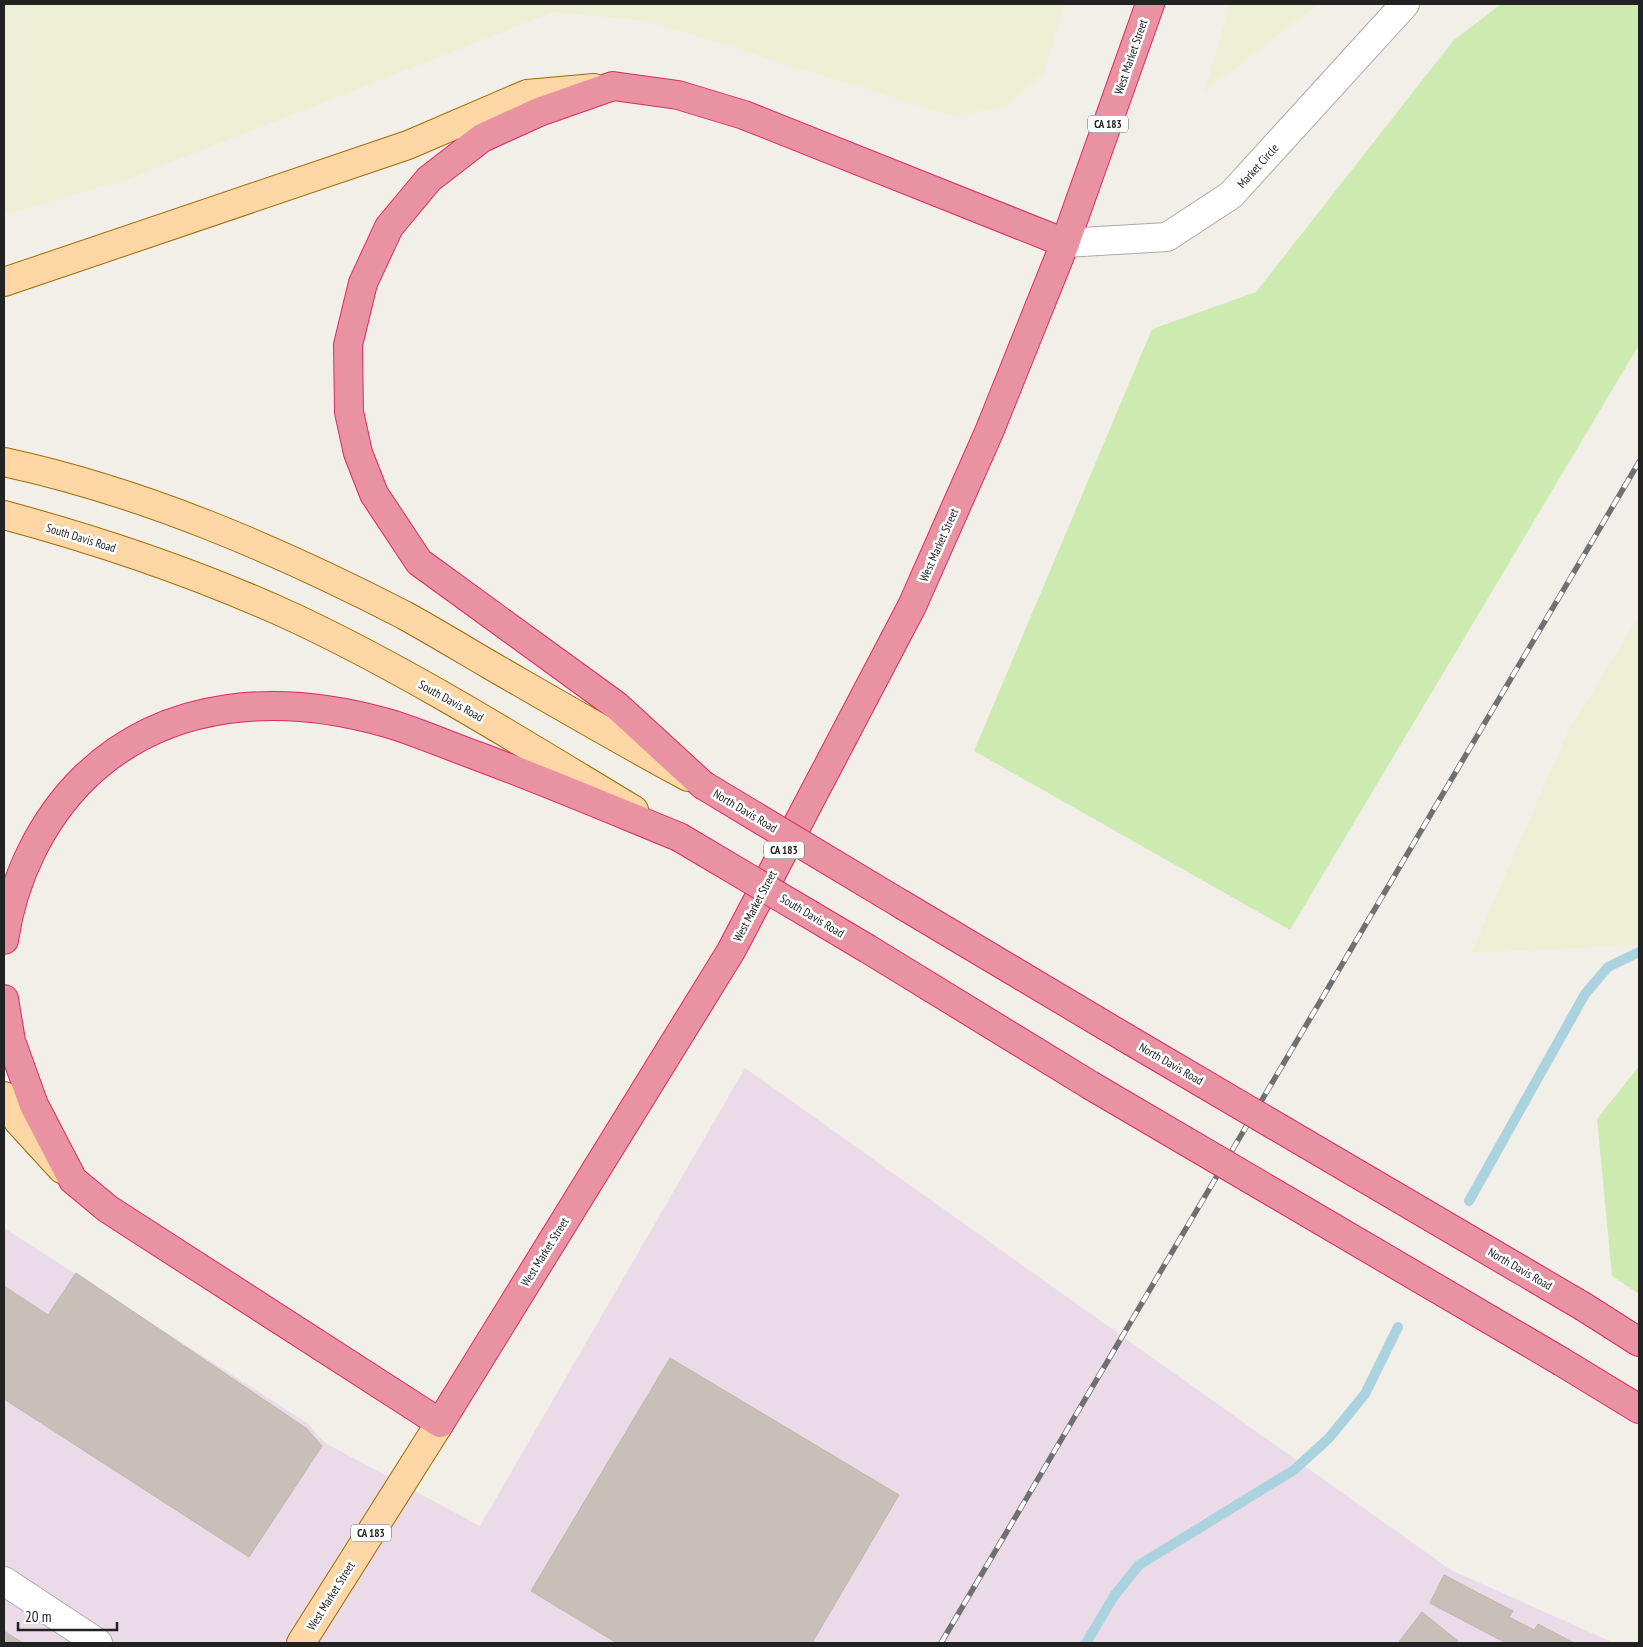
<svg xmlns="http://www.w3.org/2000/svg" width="1643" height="1647" font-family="'PT Sans Narrow',sans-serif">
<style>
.industrial{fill:#ebdbe8}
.farmland{fill:#eef0d5}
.grass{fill:#cdebb0}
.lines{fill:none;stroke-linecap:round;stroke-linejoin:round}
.stream{stroke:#aad3df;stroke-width:10}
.building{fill:#c7bfb8;stroke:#c4b6ab}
.minor-casing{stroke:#a9a9a9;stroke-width:30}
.major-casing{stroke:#a06b00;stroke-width:30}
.highway-casing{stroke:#dc2a67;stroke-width:30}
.minor{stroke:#fff;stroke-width:28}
.major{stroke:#fcd6a4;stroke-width:28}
.highway{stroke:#e892a2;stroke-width:28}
.rail-casing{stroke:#707070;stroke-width:5.5}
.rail{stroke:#fff;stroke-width:4;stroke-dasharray:11;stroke-linecap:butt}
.highway-bridge-casing{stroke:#dc2a67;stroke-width:30;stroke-linecap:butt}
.highway-bridge{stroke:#e892a2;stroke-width:28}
.labels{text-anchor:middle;stroke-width:5;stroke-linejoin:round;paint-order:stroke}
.shield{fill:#fff;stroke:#646464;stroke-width:1}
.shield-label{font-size:11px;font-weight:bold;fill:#222}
.street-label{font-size:12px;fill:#222;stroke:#fff}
</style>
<rect width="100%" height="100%" fill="#f2efe9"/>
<!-- industrial -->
<polygon class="industrial" points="745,1068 1451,1570 1614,1643 4,1643 4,1228 307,1423 325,1443 480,1526"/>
<!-- farmland -->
<g class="farmland">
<polygon points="4,4 1065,4 1044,73 1006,107 952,116 648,21 554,12 131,178 4,215"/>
<polygon points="1230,4 1318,4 1204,92"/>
<polygon points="1639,616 1639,945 1471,953 1568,731"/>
</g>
<!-- grass -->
<g class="grass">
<polygon points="1501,4 1639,4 1639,345 1290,930 974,751 1152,329 1256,292 1453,41"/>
<polygon points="1639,1066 1639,1294 1612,1276 1597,1119"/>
</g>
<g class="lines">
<!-- stream -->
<g class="stream">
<polyline points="1469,1201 1585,994 1608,967 1639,952"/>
<polyline points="1086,1643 1114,1596 1139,1565 1294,1470 1329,1438 1365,1394 1398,1327"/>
</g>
</g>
<!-- building -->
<g class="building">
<polygon points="76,1273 306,1428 322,1446 249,1557 4,1399 4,1286 48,1315"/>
<polygon points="670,1358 899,1495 812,1643 617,1643 531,1591"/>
<polygon points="1444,1575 1513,1611 1509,1617 1534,1630 1538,1624 1574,1643 1506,1643 1430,1603"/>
<polygon points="1422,1612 1458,1641 1456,1643 1398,1643"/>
<polygon points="4,1631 23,1643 4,1643"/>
</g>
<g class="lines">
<defs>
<g id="minor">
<polyline points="1065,243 1167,237 1231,195 1405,4"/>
<polyline points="4,1581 98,1643"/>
</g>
<g id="major">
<polyline points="4,282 408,145 527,94 594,88"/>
<path d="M4,462C143,492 278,550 404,615C433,631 461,648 490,665C556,703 621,741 688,777"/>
<path d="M4,515C104,542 204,576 299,620C415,675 524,744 634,810"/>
<polyline points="4,1096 18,1121 62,1169"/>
<polyline points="301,1643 440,1423"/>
</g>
<g id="highway">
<polyline points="703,785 617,706 419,562 374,494 358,453 349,412 348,345 363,283 389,227 429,179 482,138 539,112 613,86 678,95 744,115 1065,243"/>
<polyline points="901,904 1131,1041"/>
<path d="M4,940C13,879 41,820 85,777C167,698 282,693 387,723C418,732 449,746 480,757C547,782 613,810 679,837"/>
<polyline points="868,949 1090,1085"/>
<polyline points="4,999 11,1041 34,1105 73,1180 108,1209 440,1423 731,951 912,606 989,432 1065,243 1150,4"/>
<polyline points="1584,1307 1639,1342"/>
<polyline points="1562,1362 1639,1409"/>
</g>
</defs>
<!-- minor casing -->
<use href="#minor" class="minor-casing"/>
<!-- major casing -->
<use href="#major" class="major-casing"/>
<!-- highway casing -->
<use href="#highway" class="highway-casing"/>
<!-- minor -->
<use href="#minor" class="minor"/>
<!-- major -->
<use href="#major" class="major"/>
<!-- highway -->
<use href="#highway" class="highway"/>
<defs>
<polyline id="rail" points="941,1643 1639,462"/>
</defs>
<!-- rail casing -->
<use href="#rail" class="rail-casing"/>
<!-- rail -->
<use href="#rail" class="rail"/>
<defs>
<g id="highway-bridge">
<polyline points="703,785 901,904"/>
<polyline points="679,837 868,949"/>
<polyline points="1131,1041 1584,1307"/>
<polyline points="1090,1085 1562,1362"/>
</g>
</defs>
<!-- highway-bridge casing -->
<use href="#highway-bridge" class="highway-bridge-casing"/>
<!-- highway-bridge -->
<use href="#highway-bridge" class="highway-bridge"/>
</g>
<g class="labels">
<!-- shield labels -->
<g class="shield">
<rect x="1088" y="115.5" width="40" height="17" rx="4"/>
<rect x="764" y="841.5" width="40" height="17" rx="4"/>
<rect x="351" y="1524.5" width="40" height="17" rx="4"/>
</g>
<g class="shield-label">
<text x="1108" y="128">CA 183</text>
<text x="784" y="854">CA 183</text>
<text x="371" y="1537">CA 183</text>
</g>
<!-- street labels -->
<g class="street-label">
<text transform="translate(1131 57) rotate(-71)" y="4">West Market Street</text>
<text transform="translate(1258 166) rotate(-48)" y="4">Market Circle</text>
<text transform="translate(81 538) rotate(17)" y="4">South Davis Road</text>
<text transform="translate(939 545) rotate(-66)" y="4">West Market Street</text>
<text transform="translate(451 701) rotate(29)" y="4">South Davis Road</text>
<text transform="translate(745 811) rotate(31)" y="4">North Davis Road</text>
<text transform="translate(755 906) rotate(-62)" y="4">West Market Street</text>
<text transform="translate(812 916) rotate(31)" y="4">South Davis Road</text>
<text transform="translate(1171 1064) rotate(30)" y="4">North Davis Road</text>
<text transform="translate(545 1252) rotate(-58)" y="4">West Market Street</text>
<text transform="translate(1520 1269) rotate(30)" y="4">North Davis Road</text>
<text transform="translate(331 1596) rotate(-58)" y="4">West Market Street</text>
</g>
</g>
<!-- border -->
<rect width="1643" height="1647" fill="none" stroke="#222222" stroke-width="10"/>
<!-- scale -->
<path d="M18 1622v8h99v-8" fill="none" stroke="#222222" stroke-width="2.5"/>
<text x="25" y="1622" font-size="15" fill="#222222" stroke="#ffffff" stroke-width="4" paint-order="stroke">20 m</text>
</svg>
